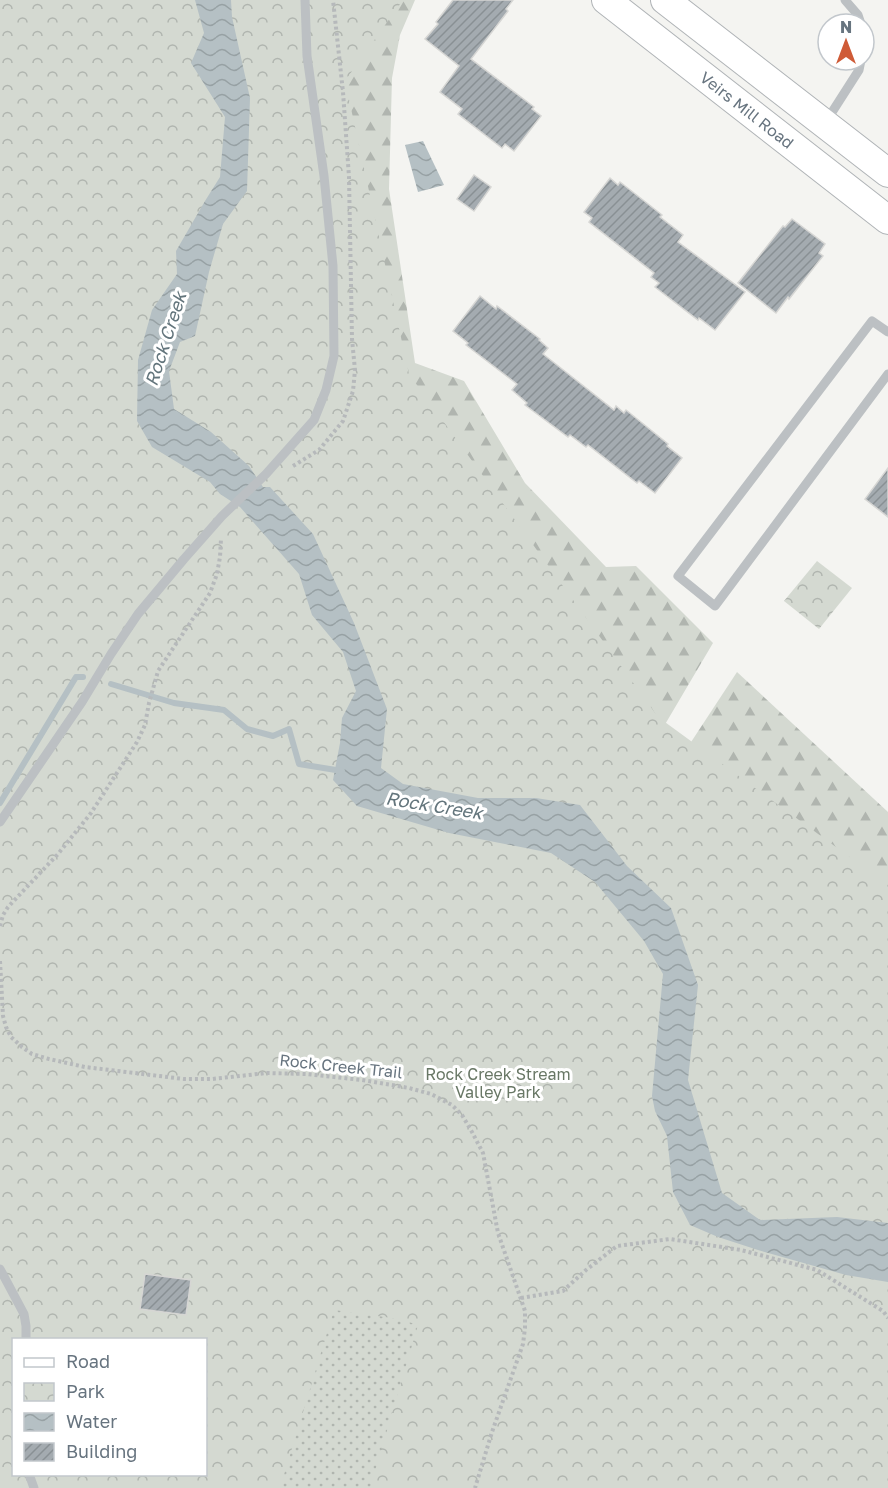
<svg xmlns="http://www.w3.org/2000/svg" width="888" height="1488" font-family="'Golos Text',sans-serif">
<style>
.forest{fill:url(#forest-firs)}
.park{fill:url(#park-crowns);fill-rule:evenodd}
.garden{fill:url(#garden-dots)}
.water{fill:url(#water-waves)}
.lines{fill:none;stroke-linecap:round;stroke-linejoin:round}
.stream{stroke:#b5c0c4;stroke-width:6}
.building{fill:url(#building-hatch);stroke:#d6d6d4;stroke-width:1.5}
.primary-casing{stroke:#b0b4b7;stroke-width:30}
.path{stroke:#b6b9bb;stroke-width:4;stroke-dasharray:3 3;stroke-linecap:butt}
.lane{stroke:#bcc0c3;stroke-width:9}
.primary{stroke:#fff;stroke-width:28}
.labels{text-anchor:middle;stroke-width:6;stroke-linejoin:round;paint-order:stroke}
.street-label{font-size:16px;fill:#67747f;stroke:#fff}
.park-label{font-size:16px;fill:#687765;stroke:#fff}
.water-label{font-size:18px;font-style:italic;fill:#63757c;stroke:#fff}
</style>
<defs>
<pattern id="forest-firs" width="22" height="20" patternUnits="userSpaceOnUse" patternTransform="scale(1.5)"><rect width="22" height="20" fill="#d4d9d1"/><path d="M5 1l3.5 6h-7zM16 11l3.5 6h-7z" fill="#b0b5af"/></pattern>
<pattern id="park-crowns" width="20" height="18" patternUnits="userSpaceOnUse" patternTransform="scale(1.5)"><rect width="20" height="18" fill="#d4d9d1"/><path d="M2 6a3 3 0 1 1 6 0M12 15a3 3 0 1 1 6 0" fill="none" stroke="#b0b5af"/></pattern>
<pattern id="garden-dots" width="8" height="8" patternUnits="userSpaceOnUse" patternTransform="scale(1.5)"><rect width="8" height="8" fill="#d4d9d1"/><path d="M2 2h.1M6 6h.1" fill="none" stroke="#b0b5af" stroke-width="1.8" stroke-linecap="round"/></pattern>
<pattern id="water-waves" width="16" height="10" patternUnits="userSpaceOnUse" patternTransform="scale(1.5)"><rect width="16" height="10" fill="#b5c0c4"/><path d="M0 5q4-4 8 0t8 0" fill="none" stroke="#97a1a4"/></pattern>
<pattern id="building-hatch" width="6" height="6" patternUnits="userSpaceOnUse" patternTransform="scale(1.5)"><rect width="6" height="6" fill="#a4abb0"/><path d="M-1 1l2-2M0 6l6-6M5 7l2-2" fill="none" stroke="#899094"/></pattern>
</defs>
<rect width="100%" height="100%" fill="#f4f4f1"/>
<!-- forest -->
<g class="forest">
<polygon points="231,0 415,0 400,35 392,78 389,189 415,363 464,381 525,483 606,567 636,566 713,643 657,738 223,224"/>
<polygon points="737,672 888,812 888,967 676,765"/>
</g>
<!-- park -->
<g class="park">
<path d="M0,0H403L345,81L409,374L658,717L888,885V1488H0ZM14,1340H206V1474H14Z"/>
<polygon points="817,561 852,588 819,629 784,601"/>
</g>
<!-- garden -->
<polygon class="garden" points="334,1310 399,1319 418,1325 370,1488 280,1488"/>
<!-- water -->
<g class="water">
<polygon points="195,0 231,0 232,17 250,98 247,191 223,224 209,272 195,336 180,342 169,371 174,409 211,432 249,466 263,487 270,487 313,534 354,623 387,709 381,768 403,784 478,798 536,798 580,805 627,866 671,908 698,985 688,1080 722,1193 760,1220 837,1217 888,1223 888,1282 846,1275 758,1250 718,1237 690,1225 673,1192 667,1136 655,1111 652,1096 663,974 644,941 595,882 551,853 449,833 357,806 333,780 340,743 342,718 356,691 343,652 312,615 299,574 240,507 220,494 210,482 152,447 137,421 138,360 152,310 177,274 176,251 205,201 220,177 225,117 191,63 204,33"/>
<polygon points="423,141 444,185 418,192 405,145"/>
</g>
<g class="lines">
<!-- stream -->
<g class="stream">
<polyline points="111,684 174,703 224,710 247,729 273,736 289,729 299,764 342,771"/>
<polyline points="0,803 76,677 83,677"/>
</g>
</g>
<!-- building -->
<g class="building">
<polygon points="453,0 513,0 506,9 508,11 471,59 534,107 532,109 541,116 514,151 505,144 502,148 458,114 462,109 440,92 459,66 425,39 438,24 436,22"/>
<polygon points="474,175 491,187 474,211 457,199"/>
<polygon points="610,178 618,185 620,182 662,215 660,217 683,235 678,242 745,292 715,330 699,318 698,320 655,287 659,283 651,277 654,273 589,222 592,218 584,212"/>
<polygon points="792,219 825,244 819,253 823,256 789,299 788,297 776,313 738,283 783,226 785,227"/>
<polygon points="480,296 496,309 497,306 540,339 539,340 548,348 543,354 614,410 616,406 624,413 626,410 668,444 667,446 682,458 655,493 639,481 637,483 588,445 586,447 570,435 568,437 525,405 527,403 512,390 517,384 466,345 468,343 453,331"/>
<polygon points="888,468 888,517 865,499"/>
<polygon points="145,1274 191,1280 186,1315 140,1309"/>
</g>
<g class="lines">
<defs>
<g id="primary">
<polyline points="606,0 888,220"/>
<polyline points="665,0 888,173"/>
</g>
</defs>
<!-- primary casing -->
<use href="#primary" class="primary-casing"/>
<!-- path -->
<g class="path">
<polyline points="293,466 319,450 343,421 353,391 355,370 352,339 349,177 343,92 333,0"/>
<polyline points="0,926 3,915 8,907 58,854 91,813 137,742 145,725 149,703 158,671 210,593 217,574 220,557 221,539"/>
<polyline points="0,961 3,1016 6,1027 11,1037 22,1047 32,1054 49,1059 85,1067 184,1079 212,1079 267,1073 306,1074 362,1080 409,1088 431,1094 452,1105 462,1115 472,1132 483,1153 498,1233 525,1311 525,1328 523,1344 492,1432 475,1488"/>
<polyline points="521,1298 563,1291 586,1270 617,1246 670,1239 741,1250 817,1270 883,1311 888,1318"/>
</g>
<!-- lane -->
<g class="lane">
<polyline points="845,0 858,15 861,24"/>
<polyline points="864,36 864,37"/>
<polyline points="827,120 859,70 861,60"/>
<polyline points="888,332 872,321 678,576 715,606 888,374"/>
<polyline points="0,822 82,702 111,654 138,614 184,559 222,516 266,474 314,420 326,390 334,356 333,266 324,176 307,56 305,0"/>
<polyline points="0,1269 24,1314 26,1326 26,1340"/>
<polyline points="29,1474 34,1488"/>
</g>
<!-- primary -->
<use href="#primary" class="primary"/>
</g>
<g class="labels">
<!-- street labels -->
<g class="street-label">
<text transform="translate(747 110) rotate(38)" y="6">Veirs Mill Road</text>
<text transform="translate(341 1066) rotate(6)" y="6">Rock Creek Trail</text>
</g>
<!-- park labels -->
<g class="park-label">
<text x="498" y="1080">Rock Creek Stream<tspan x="498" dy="18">Valley Park</tspan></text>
</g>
<!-- water labels -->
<g class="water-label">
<text transform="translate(166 339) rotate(-72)" y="6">Rock Creek</text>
<text transform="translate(434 806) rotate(9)" y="6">Rock Creek</text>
</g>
</g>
<!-- legend -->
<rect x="12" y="1338" width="195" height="138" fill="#ffffff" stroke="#c2c7cc" stroke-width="1.5"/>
<rect x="24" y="1358" width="30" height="9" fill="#ffffff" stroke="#c2c7cc" stroke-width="1.5"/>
<text x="66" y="1368" font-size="18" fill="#67747f">Road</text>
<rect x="24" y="1383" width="30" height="18" fill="url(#park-crowns)" stroke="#c2c7cc" stroke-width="1.5"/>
<text x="66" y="1398" font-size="18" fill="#67747f">Park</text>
<rect x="24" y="1413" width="30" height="18" fill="url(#water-waves)" stroke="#c2c7cc" stroke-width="1.5"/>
<text x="66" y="1428" font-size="18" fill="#67747f">Water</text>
<rect x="24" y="1443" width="30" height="18" fill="url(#building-hatch)" stroke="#c2c7cc" stroke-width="1.5"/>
<text x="66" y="1458" font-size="18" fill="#67747f">Building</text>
<!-- north arrow -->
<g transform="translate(846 42)"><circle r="28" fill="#ffffff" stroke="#c2c7cc" stroke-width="1.5"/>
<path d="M0-4.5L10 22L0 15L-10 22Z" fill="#cf5b37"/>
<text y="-9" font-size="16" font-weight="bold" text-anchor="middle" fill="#67747f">N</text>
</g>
</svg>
